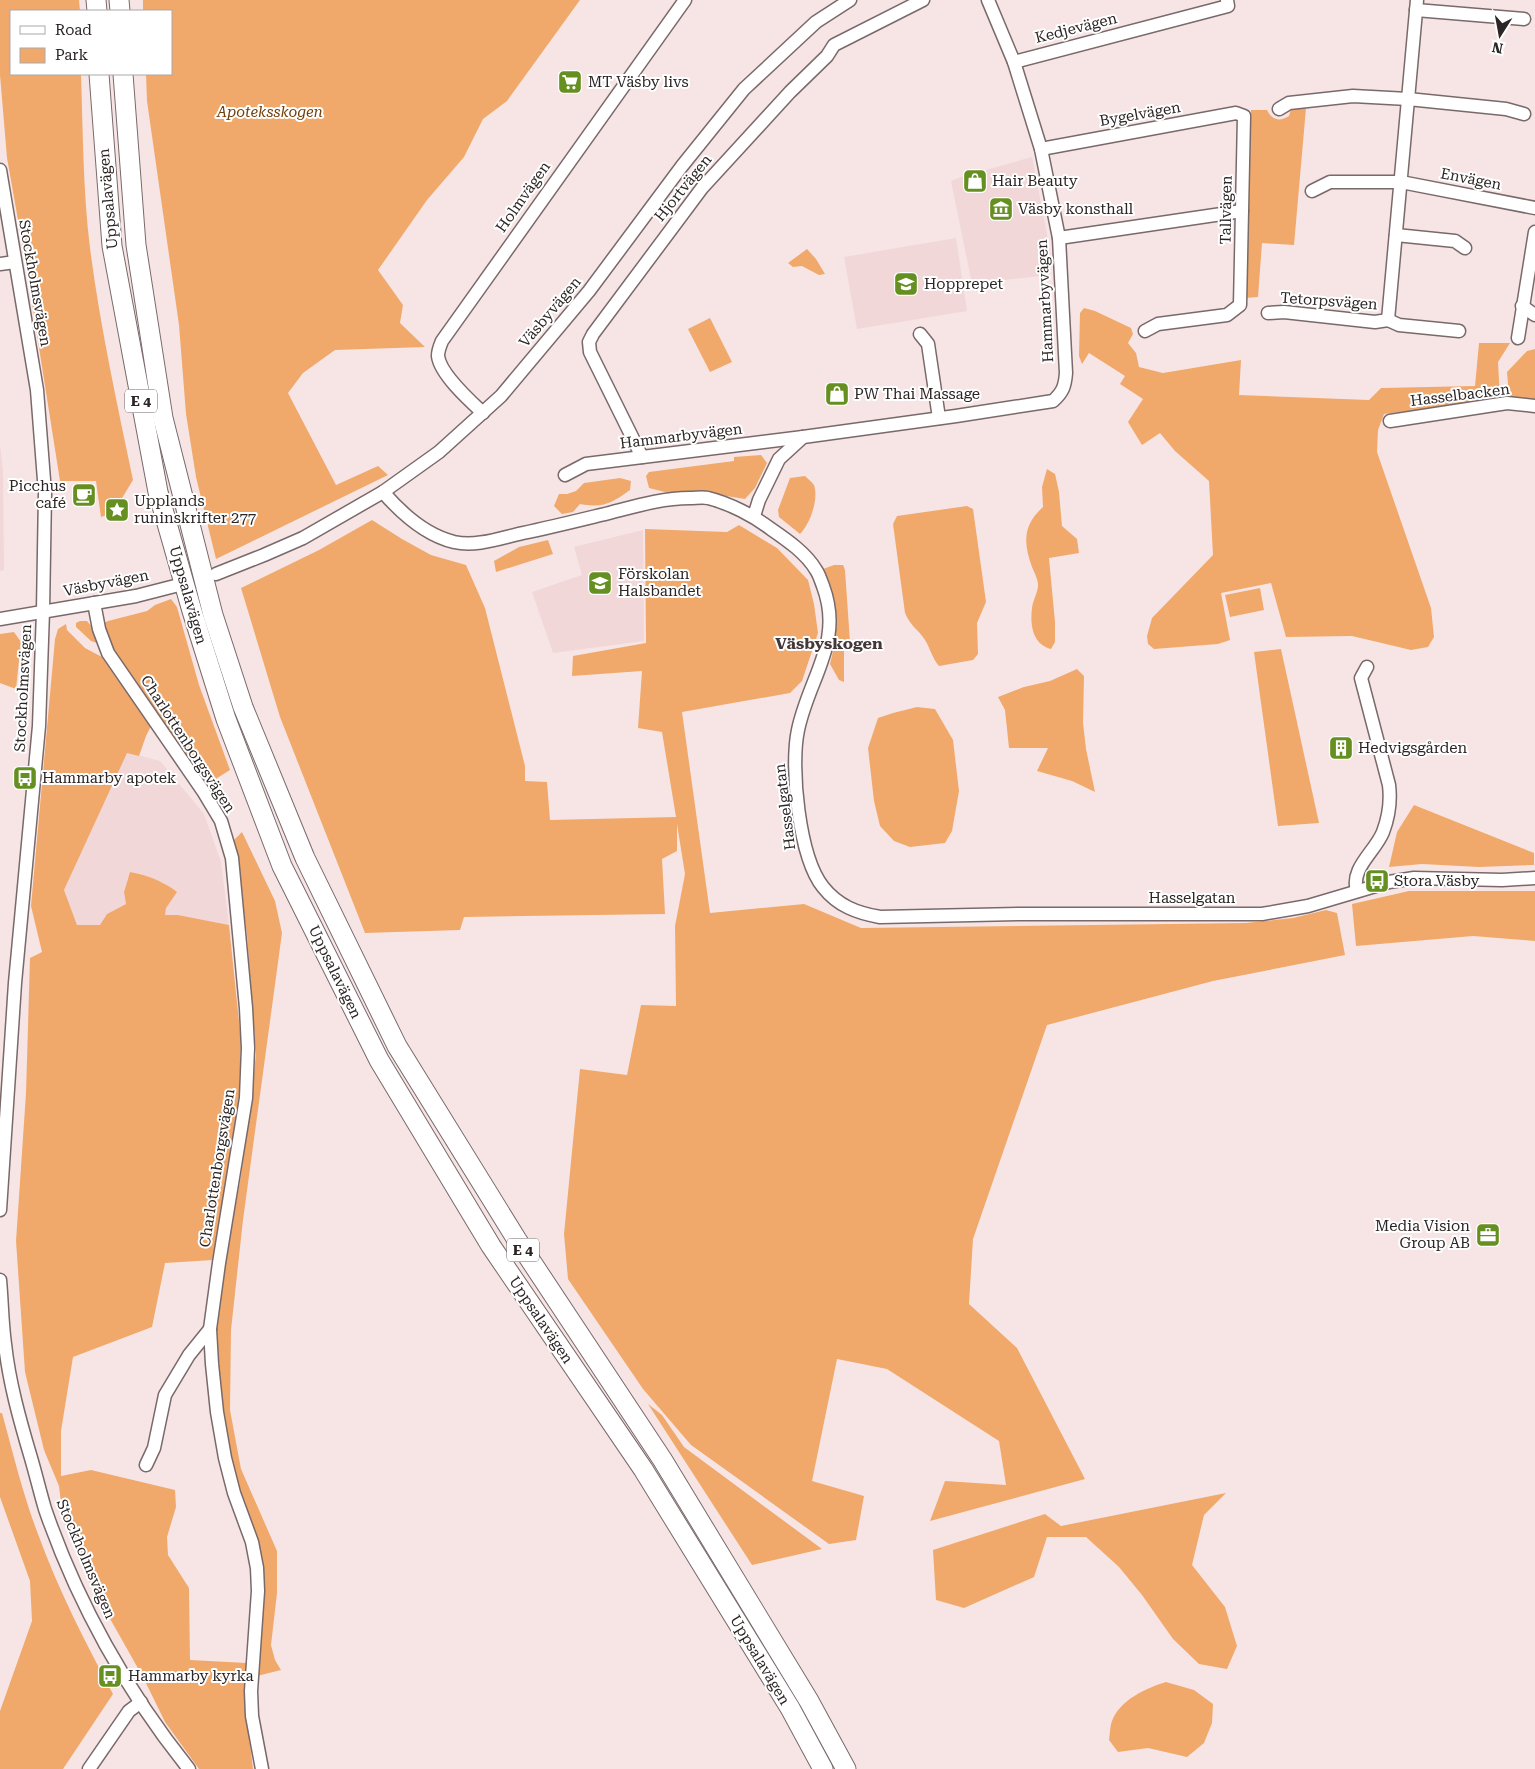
<svg xmlns="http://www.w3.org/2000/svg" width="1535" height="1769" font-family="'Roboto Serif',serif">
<style>
.built{fill:#f1d7d7}
.green{fill:#f0a96b}
.lines{fill:none;stroke-linecap:round;stroke-linejoin:round}
.minor-casing{stroke:#79696a;stroke-width:15}
.highway-casing{stroke:#79696a;stroke-width:21}
.minor{stroke:#fff;stroke-width:12}
.highway{stroke:#fff;stroke-width:19}
.labels{text-anchor:middle;stroke-width:4;stroke-linejoin:round;paint-order:stroke}
.shield{fill:#fff;stroke:#6b6666;stroke-width:1}
.shield-label{font-size:14px;font-weight:bold;fill:#2c2525}
.street-label{font-size:15px;fill:#2c2525;stroke:#fff}
.poi-label{font-size:15px;fill:#2c2525;stroke:#fff;text-anchor:start}
.park-label{font-size:15px;font-style:italic;fill:#73400a;stroke:#fff}
.neighbourhood-label{font-size:16px;font-weight:bold;fill:#453738;stroke:#fff}
</style>
<rect width="100%" height="100%" fill="#f7e5e5"/>
<!-- built -->
<g class="built">
<polygon points="1032,157 1052,260 1041,276 1004,280 971,279 951,181 961,177"/>
<polygon points="956,238 967,311 857,329 844,257"/>
<polygon points="0,445 3,471 4,570 0,571"/>
<polygon points="643,530 644,641 553,653 532,592 582,575 574,547"/>
<polygon points="127,752 160,761 204,814 221,862 229,925 178,915 165,915 166,884 141,874 130,872 124,892 126,904 107,914 100,925 77,925 64,890"/>
</g>
<!-- green -->
<g class="green">
<path d="M0,0H79L80,11H11V74H81C83,132 83,191 90,248C100,326 117,403 133,480L113,513L101,517L96,481H60L26,265L7,158L0,75Z"/>
<polygon points="143,0 580,0 507,101 483,119 464,157 427,200 378,270 403,305 400,323 425,347 335,350 303,373 288,393 336,485 378,466 388,475 216,559 196,477 186,414 179,325 147,101 146,74 171,74 171,11 143,11"/>
<path d="M1306,108L1294,245L1262,243L1258,297L1245,298L1251,110H1267C1272,120 1279,122 1289,116L1291,109Z"/>
<polygon points="807,249 816,259 825,274 819,275 802,266 793,267 788,263"/>
<polygon points="1084,308 1095,311 1131,328 1133,334 1128,343 1136,353 1139,367 1163,373 1241,360 1239,395 1369,400 1381,388 1475,386 1479,343 1510,343 1498,362 1500,399 1384,414 1378,430 1377,452 1431,608 1434,637 1428,647 1411,650 1352,636 1286,637 1271,583 1221,593 1230,640 1218,644 1154,649 1148,644 1147,636 1152,618 1213,555 1209,481 1175,451 1160,433 1142,445 1128,422 1143,399 1120,384 1125,376 1089,353 1082,364 1079,356 1080,313"/>
<polygon points="710,318 732,362 710,372 688,329"/>
<polygon points="1535,349 1535,400 1509,396 1507,372 1527,351"/>
<polygon points="761,455 767,463 755,488 745,499 702,492 669,493 649,488 646,476 649,472 734,461 734,457"/>
<path d="M1047,469L1055,474L1059,492L1062,526L1077,539L1079,553L1049,558L1055,622V642L1051,649C1032,644 1030,624 1032,608C1033,600 1038,592 1038,585C1038,579 1034,572 1032,567C1023,542 1023,525 1043,507L1042,487Z"/>
<path d="M805,476C808,479 812,482 814,485C819,499 810,524 800,534L779,517L778,510L790,478Z"/>
<path d="M620,478L631,481L630,490C610,504 604,508 580,504L573,512L562,514L554,506L559,494H567L576,491L584,483Z"/>
<path d="M967,506L973,509L986,602L977,623L978,654L973,660L939,666C932,658 930,648 925,640C918,629 911,627 905,613L893,524L897,516Z"/>
<polygon points="372,520 402,539 431,555 466,565 485,608 525,766 525,781 547,782 550,820 676,817 662,732 638,728 642,671 572,676 573,656 646,643 645,529 727,532 739,525 777,548 808,580 814,604 818,633 802,681 790,693 682,712 710,913 804,904 861,928 1246,923 1293,918 1326,910 1337,913 1345,955 1213,981 1047,1025 973,1239 969,1304 1017,1348 1085,1479 930,1521 945,1481 1006,1485 999,1441 887,1369 837,1359 812,1481 864,1496 856,1540 829,1544 691,1445 643,1389 568,1279 564,1234 580,1069 627,1075 641,1005 676,1006 675,926 685,874 677,824 677,851 662,859 665,914 464,917 460,930 365,933 280,717 241,588 319,550"/>
<polygon points="548,540 553,554 496,572 494,561 519,547"/>
<path d="M834,565H843L845,570L850,642L844,648V682L839,680L830,664C839,633 836,600 823,569Z"/>
<polygon points="1260,588 1264,610 1230,617 1225,595"/>
<path d="M171,599L177,607L199,685L230,770L206,785C178,746 150,708 125,668C117,654 104,639 104,623L108,621L147,611L155,605Z"/>
<polygon points="80,621 87,621 92,627 97,643 91,641 76,627 76,623"/>
<path d="M66,624L67,630L85,648L102,657L151,726L146,736L139,756L127,753L64,890L77,925H100L107,914L126,904L124,892L130,872C147,875 163,881 177,892L166,908L165,915H178L229,925L241,1041L239,1097L213,1260L165,1263L152,1327L73,1357L61,1431V1476L91,1470L175,1490L176,1507L167,1537L168,1555L189,1588L190,1660L247,1663L245,1702L253,1769H199L165,1722L144,1679L86,1576L63,1519L59,1486L44,1450L25,1372L16,1241L26,1093L30,958L42,952L31,906L55,639L58,629Z"/>
<polygon points="14,632 21,642 16,689 0,683 0,634"/>
<polygon points="1281,649 1319,823 1278,826 1254,652"/>
<polygon points="1077,669 1084,676 1083,723 1086,749 1095,792 1072,781 1037,771 1048,748 1009,748 1005,710 998,697 1024,687 1050,681"/>
<polygon points="917,707 935,709 953,740 959,791 952,831 945,843 910,847 894,841 880,826 874,801 868,748 878,718 893,713"/>
<polygon points="1414,805 1534,853 1534,865 1479,867 1422,864 1389,867 1397,832"/>
<polygon points="242,832 275,901 282,933 243,1220 231,1330 230,1410 241,1469 277,1551 277,1593 271,1645 275,1660 281,1670 257,1676 261,1562 252,1522 234,1479 221,1410 216,1334 220,1288 241,1176 256,1055 247,935 234,840"/>
<polygon points="1409,891 1535,891 1535,941 1473,936 1356,946 1352,904"/>
<polygon points="648,1404 662,1415 684,1447 822,1549 752,1565"/>
<path d="M0,1413H2C13,1453 23,1495 38,1534C58,1589 85,1642 113,1694L63,1769H0V1711L32,1621L30,1581L0,1497Z"/>
<polygon points="1226,1493 1204,1515 1192,1565 1225,1607 1237,1646 1227,1669 1199,1664 1173,1639 1142,1595 1119,1567 1086,1537 1047,1537 1034,1577 964,1608 936,1600 933,1550 1045,1514 1061,1526"/>
<path d="M1166,1682L1194,1690L1213,1704L1212,1723L1204,1743L1187,1757L1148,1748L1118,1752L1109,1740C1110,1734 1110,1726 1112,1721C1120,1700 1146,1688 1166,1682Z"/>
</g>
<g class="lines">
<defs>
<g id="minor">
<polyline points="1416,10 1524,19"/>
<polyline points="1014,62 1228,6 1227,0"/>
<polyline points="1279,109 1289,103 1353,96 1408,99 1506,109 1524,114"/>
<polyline points="1041,149 1236,113 1244,116 1240,305 1227,315 1158,324 1145,331"/>
<polyline points="0,170 37,390 45,493 43,611 39,726 15,983 0,1210"/>
<polyline points="1312,191 1330,182 1401,182 1535,208"/>
<polyline points="1396,235 1455,241 1465,248"/>
<polyline points="1059,238 1242,211"/>
<polyline points="0,264 15,262"/>
<polyline points="1522,306 1535,315"/>
<polyline points="1268,313 1284,312 1375,322 1388,320 1417,0"/>
<polyline points="1388,320 1399,325 1459,331"/>
<polyline points="920,334 928,344 939,418"/>
<polyline points="1518,338 1535,232"/>
<path d="M483,413C470,401 440,374 438,356C438,350 440,346 442,341L685,0"/>
<polyline points="1390,421 1507,403 1535,406"/>
<polyline points="642,457 590,352 589,342 593,334 702,188 790,92 827,56 834,45 923,0"/>
<polyline points="565,475 586,464 803,437"/>
<path d="M383,492C402,514 425,535 454,542C477,547 500,538 523,533C552,527 580,520 609,513C636,506 662,498 690,498C696,498 703,497 708,498C729,503 754,516 771,529C787,540 806,553 816,570C819,574 821,581 823,586C844,642 809,677 798,730C790,767 799,857 823,887C838,906 857,913 880,917L1021,914H1262L1308,906L1389,882L1414,878L1502,880L1535,878"/>
<path d="M754,516L759,500L779,459L803,437L956,416L1053,401C1063,392 1065,386 1066,373L1059,238L1041,149L1014,62L988,0"/>
<polyline points="216,574 264,555 303,538 383,492 439,452 501,396 589,291 682,166 744,89 816,22 850,0"/>
<polyline points="94,603 99,629 108,653 203,791 221,821 232,858 246,1008 248,1048 246,1098 219,1263 210,1329 212,1364 217,1412 225,1458 234,1493 252,1542 257,1568 258,1591 251,1691 252,1716 262,1769"/>
<polyline points="0,619 136,596 175,586"/>
<path d="M1357,891C1350,868 1375,852 1383,832C1389,816 1391,801 1389,785L1361,678L1367,667"/>
<path d="M0,1280C2,1301 2,1323 5,1344C9,1382 20,1421 31,1458C36,1475 40,1492 45,1509C77,1602 127,1692 189,1769"/>
<polyline points="146,1465 154,1448 165,1395 189,1355 210,1329"/>
<polyline points="89,1769 129,1711 141,1702"/>
</g>
<g id="highway">
<polyline points="96,0 97,11"/>
<polyline points="119,0 120,11"/>
<polyline points="99,74 112,246 158,492 192,611 226,719 282,866 379,1060 491,1246 643,1469 790,1708 823,1769"/>
<polyline points="123,74 136,245 163,418 213,615 243,707 305,858 397,1046 517,1240 662,1459 809,1701 846,1769"/>
</g>
</defs>
<!-- minor casing -->
<use href="#minor" class="minor-casing"/>
<!-- highway casing -->
<use href="#highway" class="highway-casing"/>
<!-- minor -->
<use href="#minor" class="minor"/>
<!-- highway -->
<use href="#highway" class="highway"/>
</g>
<!-- icons -->
<defs>
<symbol id="supermarket-square" viewBox="-11 -11 22 22"><rect x="-9" y="-9" width="18" height="18" rx="4" fill="#658f20" stroke="#fff"/><path d="M-6-5.5h2.5l.6 2H6L4.5 2H-2.5L-4.4-4H-6ZM-1.5 3.2a1.3 1.3 0 1 0 .1 0ZM3 3.2a1.3 1.3 0 1 0 .1 0Z" fill="#fff"/></symbol>
<symbol id="shop-square" viewBox="-11 -11 22 22"><rect x="-9" y="-9" width="18" height="18" rx="4" fill="#658f20" stroke="#fff"/><path d="M-5-2.5h2.3a2.7 3.5 0 0 1 5.4 0H5L5.5 6h-11ZM-1.5-2.5h3a1.5 2.3 0 0 0-3 0Z" fill="#fff"/></symbol>
<symbol id="museum-square" viewBox="-11 -11 22 22"><rect x="-9" y="-9" width="18" height="18" rx="4" fill="#658f20" stroke="#fff"/><path d="M0-6L6-3V-2H-6V-3ZM-5-1h2V3h-2ZM-1-1h2V3h-2ZM3-1h2V3H3ZM-6 4H6V6H-6Z" fill="#fff"/></symbol>
<symbol id="school-square" viewBox="-11 -11 22 22"><rect x="-9" y="-9" width="18" height="18" rx="4" fill="#658f20" stroke="#fff"/><path d="M0-5L7-2L0 1L-7-2ZM-4 1L0 2.5L4 1V4Q0 6-4 4Z" fill="#fff"/></symbol>
<symbol id="cafe-square" viewBox="-11 -11 22 22"><rect x="-9" y="-9" width="18" height="18" rx="4" fill="#658f20" stroke="#fff"/><path d="M-5.5-4.5H6V0H3Q3 3.5 0 3.5H-2.5Q-5.5 3.5-5.5 0ZM3-3.2v2h1.7v-2ZM-6 4.5H4V6H-6Z" fill="#fff"/></symbol>
<symbol id="sight-square" viewBox="-11 -11 22 22"><rect x="-9" y="-9" width="18" height="18" rx="4" fill="#658f20" stroke="#fff"/><path d="M0-6L1.8-2.2L6-1.7L2.9 1.2L3.7 5.4L0 3.3L-3.7 5.4L-2.9 1.2L-6-1.7L-1.8-2.2Z" fill="#fff"/></symbol>
<symbol id="building-square" viewBox="-11 -11 22 22"><rect x="-9" y="-9" width="18" height="18" rx="4" fill="#658f20" stroke="#fff"/><path d="M-4-6H4V6H1V3H-1V6H-4ZM-2.5-4.3h1.7v1.8h-1.7ZM.8-4.3h1.7v1.8H.8ZM-2.5-1h1.7V.8h-1.7ZM.8-1h1.7V.8H.8Z" fill="#fff"/></symbol>
<symbol id="bus-square" viewBox="-11 -11 22 22"><rect x="-9" y="-9" width="18" height="18" rx="4" fill="#658f20" stroke="#fff"/><path d="M-5-6H5V4H4V6H2V4H-2V6H-4V4H-5ZM-3.5-4V0h7V-4ZM-3.5 1.2v1.5H-2V1.2ZM2 1.2v1.5H3.5V1.2Z" fill="#fff"/></symbol>
<symbol id="office-square" viewBox="-11 -11 22 22"><rect x="-9" y="-9" width="18" height="18" rx="4" fill="#658f20" stroke="#fff"/><path d="M-6-3h4V-5.5h4V-3h4V5H-6ZM-1-4.5V-3h2v-1.5ZM-6 0V1H6V0Z" fill="#fff"/></symbol>
</defs>
<g fill-rule="evenodd">
<use href="#supermarket-square" x="556" y="68" width="28" height="28"/>
<use href="#shop-square" x="961" y="167" width="28" height="28"/>
<use href="#museum-square" x="987" y="195" width="28" height="28"/>
<use href="#school-square" x="892" y="270" width="28" height="28"/>
<use href="#shop-square" x="823" y="380" width="28" height="28"/>
<use href="#cafe-square" x="70" y="481" width="28" height="28"/>
<use href="#sight-square" x="103" y="496" width="28" height="28"/>
<use href="#school-square" x="586" y="569" width="28" height="28"/>
<use href="#building-square" x="1327" y="734" width="28" height="28"/>
<use href="#bus-square" x="11" y="764" width="28" height="28"/>
<use href="#bus-square" x="1363" y="867" width="28" height="28"/>
<use href="#office-square" x="1474" y="1221" width="28" height="28"/>
<use href="#bus-square" x="96" y="1662" width="28" height="28"/>
</g>
<g class="labels">
<!-- shield labels -->
<g class="shield">
<rect x="125" y="389.5" width="32" height="23" rx="4"/>
<rect x="507" y="1238.5" width="32" height="23" rx="4"/>
</g>
<g class="shield-label">
<text x="141" y="406">E 4</text>
<text x="523" y="1255">E 4</text>
</g>
<!-- street labels -->
<g class="street-label">
<text transform="translate(1076 28) rotate(-14)" y="5">Kedjevägen</text>
<text transform="translate(1140 114) rotate(-10)" y="5">Bygelvägen</text>
<text transform="translate(1471 179) rotate(11)" y="5">Envägen</text>
<text transform="translate(683 188) rotate(-51)" y="5">Hjortvägen</text>
<text transform="translate(523 197) rotate(-55)" y="5">Holmvägen</text>
<text transform="translate(108 199) rotate(-95)" y="5">Uppsalavägen</text>
<text transform="translate(1226 210) rotate(-89)" y="5">Tallvägen</text>
<text transform="translate(35 283) rotate(80)" y="5">Stockholmsvägen</text>
<text transform="translate(1045 301) rotate(-93)" y="5">Hammarbyvägen</text>
<text transform="translate(1329 301) rotate(4)" y="5">Tetorpsvägen</text>
<text transform="translate(550 312) rotate(-50)" y="5">Väsbyvägen</text>
<text transform="translate(1460 395) rotate(-7)" y="5">Hasselbacken</text>
<text transform="translate(681 436) rotate(-7)" y="5">Hammarbyvägen</text>
<text transform="translate(106 583) rotate(-11)" y="5">Väsbyvägen</text>
<text transform="translate(188 595) rotate(74)" y="5">Uppsalavägen</text>
<text transform="translate(23 688) rotate(-87)" y="5">Stockholmsvägen</text>
<text transform="translate(188 744) rotate(57)" y="5">Charlottenborgsvägen</text>
<text transform="translate(785 807) rotate(-97)" y="5">Hasselgatan</text>
<text x="1192" y="903">Hasselgatan</text>
<text transform="translate(335 972) rotate(64)" y="5">Uppsalavägen</text>
<text transform="translate(217 1168) rotate(-81)" y="5">Charlottenborgsvägen</text>
<text transform="translate(541 1320) rotate(56)" y="5">Uppsalavägen</text>
<text transform="translate(86 1559) rotate(67)" y="5">Stockholmsvägen</text>
<text transform="translate(760 1660) rotate(59)" y="5">Uppsalavägen</text>
</g>
<!-- poi labels -->
<g class="poi-label">
<text x="588" y="87">MT Väsby livs</text>
<text x="992" y="186">Hair Beauty</text>
<text x="1018" y="214">Väsby konsthall</text>
<text x="924" y="289">Hopprepet</text>
<text x="854" y="399">PW Thai Massage</text>
<text x="66" y="491" text-anchor="end">Picchus<tspan x="66" dy="17">café</tspan></text>
<text x="134" y="506">Upplands<tspan x="134" dy="17">runinskrifter 277</tspan></text>
<text x="618" y="579">Förskolan<tspan x="618" dy="17">Halsbandet</tspan></text>
<text x="1358" y="753">Hedvigsgården</text>
<text x="42" y="783">Hammarby apotek</text>
<text x="1394" y="886">Stora Väsby</text>
<text x="1470" y="1231" text-anchor="end">Media Vision<tspan x="1470" dy="17">Group AB</tspan></text>
<text x="128" y="1681">Hammarby kyrka</text>
</g>
<!-- park labels -->
<g class="park-label">
<text x="270" y="117">Apoteksskogen</text>
</g>
<!-- neighbourhood labels -->
<g class="neighbourhood-label">
<text x="829" y="649">Väsbyskogen</text>
</g>
</g>
<!-- legend -->
<rect x="10" y="10" width="162" height="65" fill="#ffffff" stroke="#aba8a8"/>
<rect x="20" y="26" width="25" height="8" fill="#ffffff" stroke="#aba8a8"/>
<text x="55" y="35" font-size="15" fill="#2c2525">Road</text>
<rect x="20" y="48" width="25" height="15" fill="#f0a96b" stroke="#aba8a8"/>
<text x="55" y="60" font-size="15" fill="#2c2525">Park</text>
<!-- north arrow -->
<g transform="translate(1500 35) rotate(191)" stroke="#ffffff" stroke-width="4" paint-order="stroke">
<path d="M0-4L9 19L0 12L-9 19Z" fill="#2c2525"/>
<text y="-8" font-size="14" font-weight="bold" text-anchor="middle" fill="#2c2525">N</text>
</g>
</svg>
